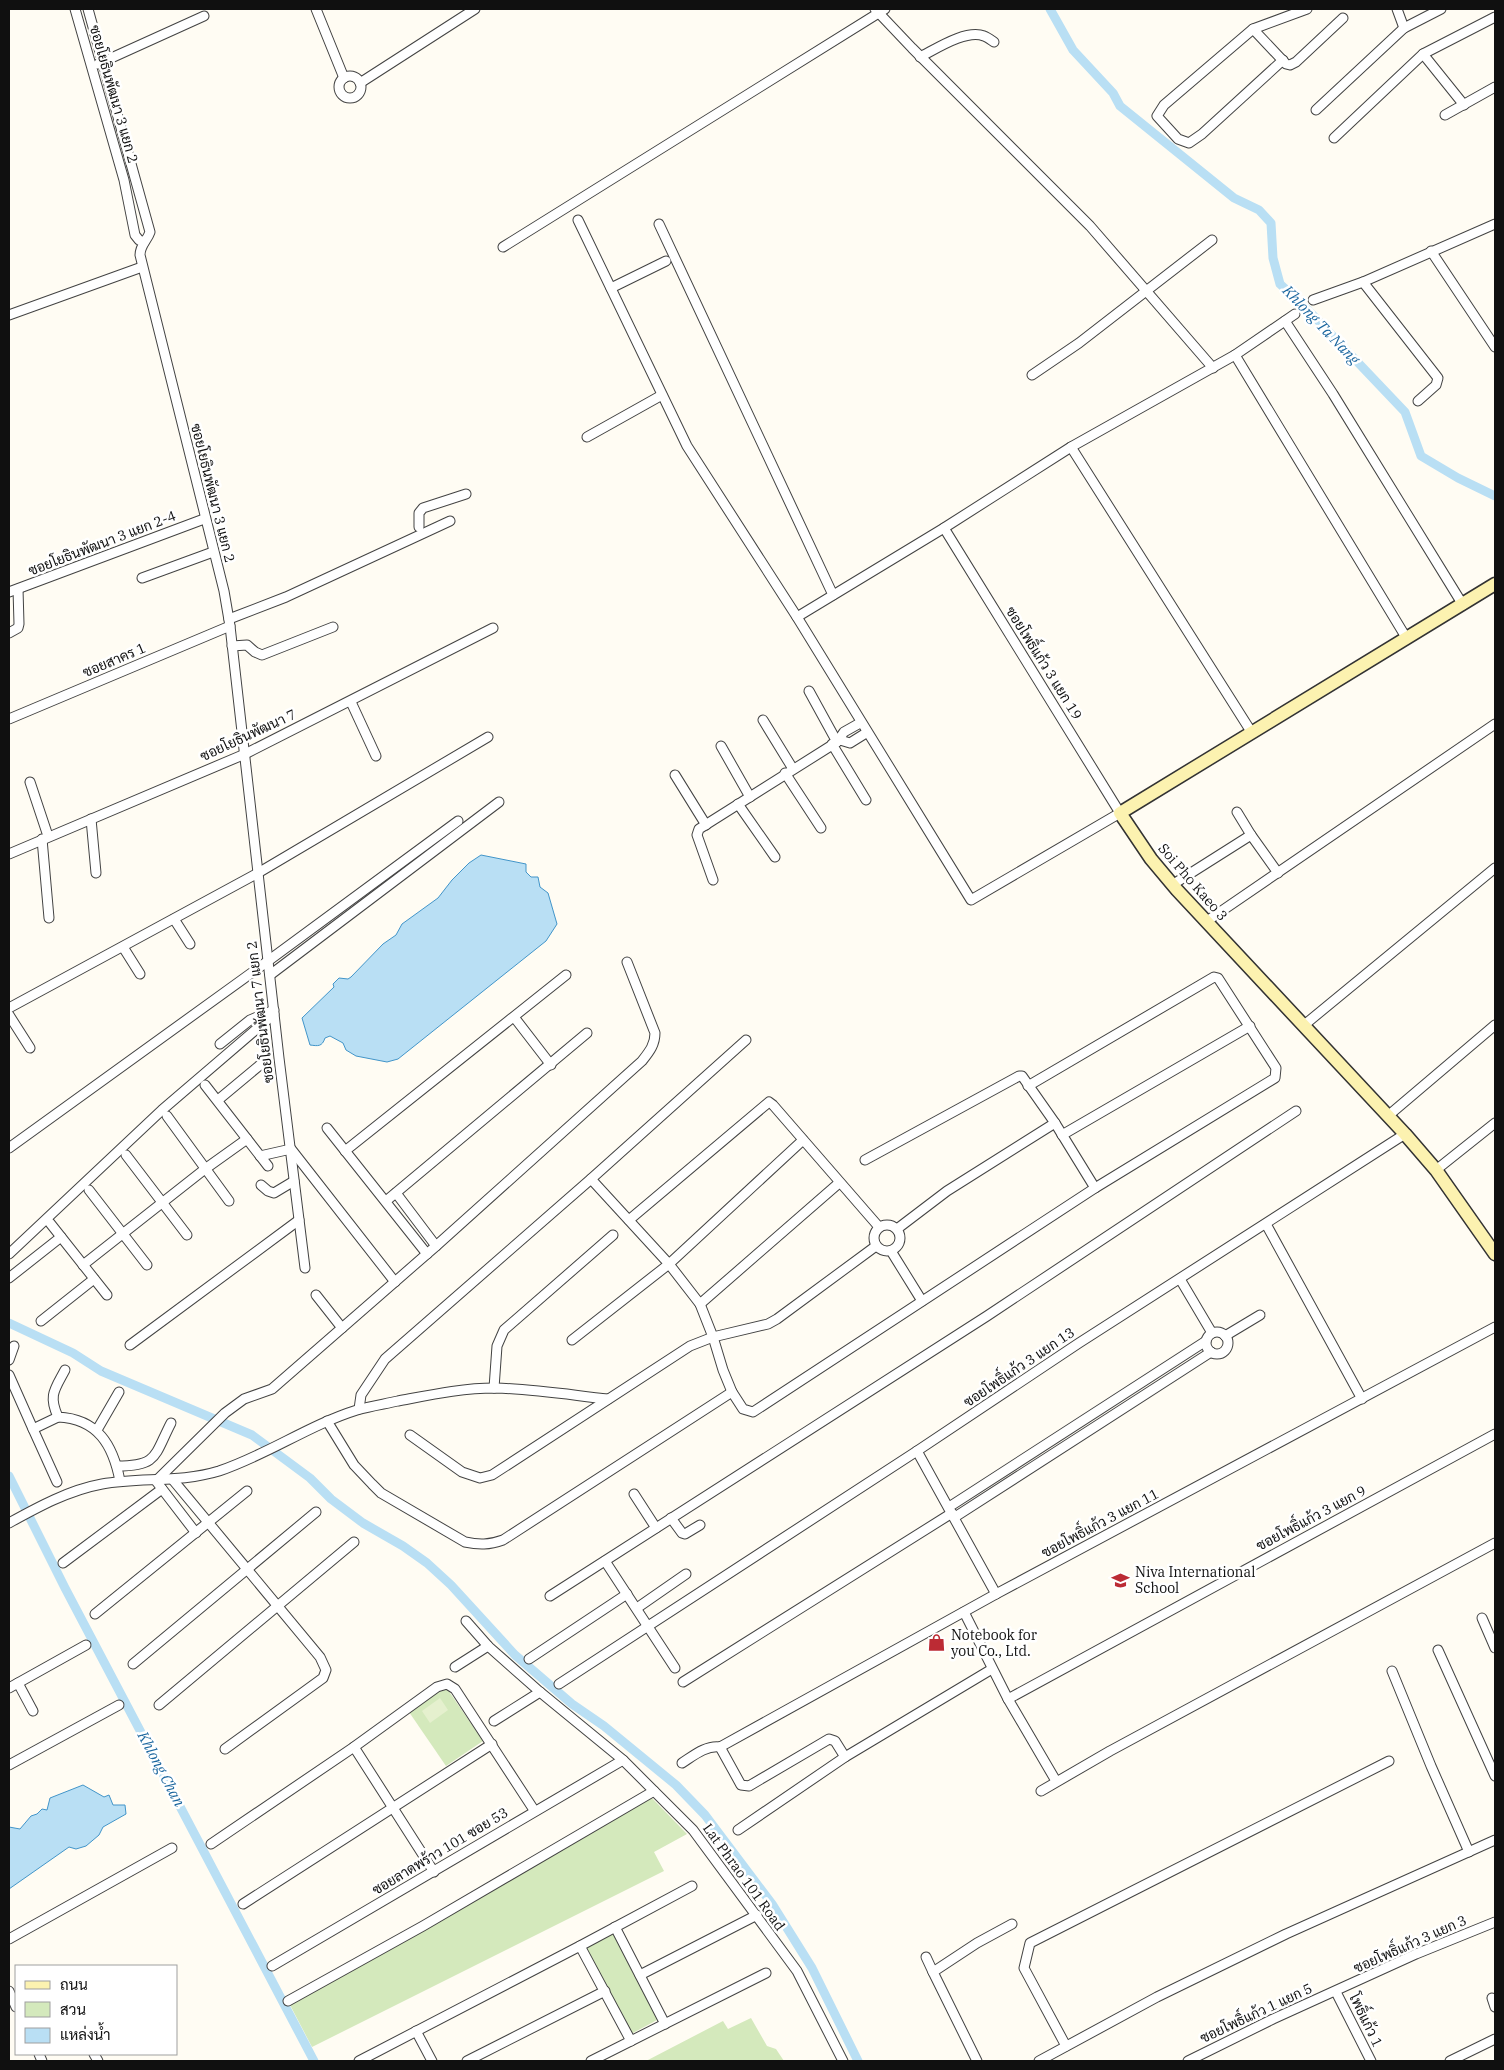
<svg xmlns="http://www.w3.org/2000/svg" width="1504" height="2070" font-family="'IBM Plex Serif',Sarabun,serif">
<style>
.green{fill:#d4e9bc}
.pitch{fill:#e5f0ce}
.water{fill:#b9dff4;stroke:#4295c9}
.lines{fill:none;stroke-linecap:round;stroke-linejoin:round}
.canal{stroke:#b9dff4;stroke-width:9}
.street-casing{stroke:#434343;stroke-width:11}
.secondary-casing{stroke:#323232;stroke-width:15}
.street{stroke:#fff;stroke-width:9}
.secondary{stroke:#fcf2b0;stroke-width:12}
.labels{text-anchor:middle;stroke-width:5;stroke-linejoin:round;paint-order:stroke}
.street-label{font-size:14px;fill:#101010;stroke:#fff}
.poi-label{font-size:14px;fill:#101010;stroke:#fff;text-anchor:start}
.water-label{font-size:15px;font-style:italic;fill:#1c679f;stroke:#fff}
</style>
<rect width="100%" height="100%" fill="#fffcf3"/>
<!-- green -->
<g class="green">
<polygon points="446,1687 483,1741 446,1766 409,1712"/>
<polygon points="650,1796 687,1834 654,1852 664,1871 312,2047 289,2003"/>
<polygon points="613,1932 659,2019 631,2034 585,1947"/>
<polygon points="751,2018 767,2046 776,2049 784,2061 646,2061 723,2021 728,2029"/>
</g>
<!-- pitch -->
<polygon class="pitch" points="440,1698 448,1710 430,1723 422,1711"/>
<!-- water -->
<g class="water">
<path d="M481,855L526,864V872L531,877H538L540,887L548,893L557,924L546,941L398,1059L387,1062L356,1056L346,1050L343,1043L330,1036L325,1038C322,1047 318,1046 310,1045L302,1018L334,987L333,984L339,978L348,979L351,977L383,944L396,935L402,924L438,898L452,880L469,863Z"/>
<polygon points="83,1785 104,1797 109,1795 113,1805 125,1805 126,1814 103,1827 99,1835 86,1846 76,1849 69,1847 9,1889 9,1827 20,1829 31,1816 37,1814 42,1809 47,1810 50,1798"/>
</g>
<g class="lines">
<!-- canal -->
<g class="canal">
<polyline points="1050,9 1073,50 1113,93 1120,106 1234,198 1259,210 1271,223 1273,258 1280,284 1309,311 1405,412 1421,456 1458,478 1495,496"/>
<polyline points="9,1323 73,1353 101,1371 252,1435 310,1478 331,1499 363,1523 403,1546 427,1563 451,1585 515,1655 572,1704 604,1726 676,1785 705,1815 772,1904 812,1968 858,2061"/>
<polyline points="9,1476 65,1588 314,2061"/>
</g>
<defs>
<g id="street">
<polyline points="75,9 124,180 135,235 139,240 144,242"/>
<path d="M88,9L150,232C147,241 140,245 140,255L224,591L230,626L279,1058L305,1268"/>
<polyline points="316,9 344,78"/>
<polyline points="875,9 912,48 1090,226 1213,368"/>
<polyline points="1397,9 1404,28"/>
<polyline points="1253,29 1286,64 1290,65 1296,62 1343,18"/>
<polyline points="1423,54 1464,105"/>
<path d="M920,57C936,49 966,29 984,36C987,37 991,40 994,42"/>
<polyline points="1283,60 1202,134 1189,143 1178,139 1157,116 1164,105 1253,29 1307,9"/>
<polyline points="98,64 204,16"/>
<circle cx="350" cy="87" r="11"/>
<polyline points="360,83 475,9"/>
<polyline points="1316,110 1404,28 1441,9"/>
<polyline points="1445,115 1495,87"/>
<polyline points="1334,138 1423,54 1495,17"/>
<polyline points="578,220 687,446 797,617 971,900 1120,813 944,528"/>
<polyline points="659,224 833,595"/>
<polyline points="503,247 885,9"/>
<polyline points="1431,251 1495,347"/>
<polyline points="1363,282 1438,378 1436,385 1418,401"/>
<polyline points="611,288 666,261"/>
<polyline points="1313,300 1363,282 1495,224"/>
<polyline points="9,315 142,267"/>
<polyline points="1285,321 1333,394 1463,605"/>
<polyline points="1235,355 1407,639"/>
<polyline points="1032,375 1079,343 1212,240"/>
<polyline points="587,437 662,395"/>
<polyline points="1071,447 1252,733"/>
<polyline points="419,527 419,513 423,508 466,494"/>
<polyline points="142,578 213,552"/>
<polyline points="9,592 204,519"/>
<polyline points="797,617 944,528 1071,447 1235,355 1295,314"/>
<polyline points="229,619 286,597 450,521"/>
<polyline points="9,633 18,628 19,624 18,589"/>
<polyline points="232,646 247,645 255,652 262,655 333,627"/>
<polyline points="809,691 837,742"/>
<polyline points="351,702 376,756"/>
<polyline points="9,719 230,626"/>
<polyline points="763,720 793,769"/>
<polyline points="840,740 850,743 866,733"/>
<polyline points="832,744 866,800"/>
<polyline points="721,746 750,797"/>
<polyline points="785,773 821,828"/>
<polyline points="675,775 706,825"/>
<polyline points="30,782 48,836"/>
<polyline points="738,804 775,857"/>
<polyline points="1237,812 1251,835 1278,873"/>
<polyline points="91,819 96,873"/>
<polyline points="42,839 49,918"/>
<polyline points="9,854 245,754 493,628"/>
<polyline points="713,880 697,835 699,829 837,742 844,732 860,723"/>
<polyline points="1172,885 1251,835"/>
<polyline points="174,919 190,944"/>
<polyline points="1207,921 1495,724"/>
<polyline points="123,947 140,974"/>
<polyline points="270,975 499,802"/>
<polyline points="9,1008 258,873 488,737"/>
<polyline points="9,1015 30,1048"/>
<polyline points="514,1017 551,1065"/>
<polyline points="1303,1026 1495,868"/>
<polyline points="220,1044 250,1020 274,1010"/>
<polyline points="205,1085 268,1166"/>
<polyline points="218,1100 260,1065"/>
<polyline points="1389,1115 1495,1025"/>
<polyline points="167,1116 229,1201"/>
<polyline points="327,1128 427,1254"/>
<polyline points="1062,1135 1250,1026"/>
<polyline points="9,1148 268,961 458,821"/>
<polyline points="345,1151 566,975"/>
<polyline points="126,1155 187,1235"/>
<polyline points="260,1156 291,1149 395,1282"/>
<polyline points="865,1160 1019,1076 1022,1076 1055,1123 1095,1188"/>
<polyline points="1436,1170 1495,1123"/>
<polyline points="591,1179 669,1264 700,1304 713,1337 723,1370 732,1392 743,1409 753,1412 1095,1188 1275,1078 1276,1068 1218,978 1214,977 1028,1086"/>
<polyline points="261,1185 268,1191 274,1193 294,1181"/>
<polyline points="89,1190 147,1265"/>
<polyline points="396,1193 436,1246"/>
<polyline points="386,1201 587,1033"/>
<polyline points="629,1220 769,1102 773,1105 879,1227"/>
<polyline points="50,1223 107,1295"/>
<polyline points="1266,1224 1362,1399"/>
<circle cx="887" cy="1238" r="13"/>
<polyline points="897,1229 947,1191 1055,1123"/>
<polyline points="891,1251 922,1301"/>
<polyline points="9,1254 162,1110 274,1014"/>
<polyline points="83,1265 205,1169 247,1139"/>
<polyline points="9,1278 61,1237"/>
<polyline points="1180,1279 1212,1333"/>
<polyline points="316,1295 342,1328"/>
<polyline points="700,1304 839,1183"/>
<polyline points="41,1321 94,1279"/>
<circle cx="1217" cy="1343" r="11"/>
<polyline points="1225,1336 1260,1315"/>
<polyline points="572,1340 669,1264 803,1140"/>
<polyline points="130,1345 299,1220"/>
<polyline points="9,1360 14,1346"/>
<path d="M65,1370C55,1389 48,1395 58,1417C98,1419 113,1445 120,1481"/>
<polyline points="9,1375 33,1429 58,1417"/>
<polyline points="494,1388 497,1346 504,1330 613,1235"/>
<polyline points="359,1409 361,1395 385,1359 591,1179 746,1040"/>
<path d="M327,1421L354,1465L372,1484L381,1493L465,1542C479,1545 489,1545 503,1540L732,1392"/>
<polyline points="33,1429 57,1482"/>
<polyline points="97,1430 119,1392"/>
<polyline points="410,1435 462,1472 480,1478 492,1475 690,1346 713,1337 768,1324 777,1319 876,1246"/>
<polyline points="917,1451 996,1594"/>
<path d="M117,1466C158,1466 154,1456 171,1423"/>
<polyline points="173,1480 320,1657 326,1670 323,1678 225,1749"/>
<polyline points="634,1494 656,1528"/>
<polyline points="949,1507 1206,1341"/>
<polyline points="955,1517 1211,1352"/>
<polyline points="671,1518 682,1533 685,1534 700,1525"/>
<path d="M9,1523C38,1507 69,1490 102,1484C141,1477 180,1483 219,1471C267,1455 309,1425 357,1410C370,1406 385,1404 398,1401C430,1395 462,1388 495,1388C533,1389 571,1395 608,1399"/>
<path d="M196,1533L156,1481L225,1413L244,1399L272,1389L436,1246L642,1061C649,1052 655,1045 655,1033L627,962"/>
<polyline points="605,1561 675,1668"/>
<polyline points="63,1563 162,1489"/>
<polyline points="550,1596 987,1316 1296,1111"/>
<polyline points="637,1608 686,1574"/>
<polyline points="964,1612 1008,1699 1056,1781"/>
<polyline points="95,1614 247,1491"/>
<polyline points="1482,1618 1495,1648"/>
<polyline points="466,1621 488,1646 540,1692 623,1760 693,1830 797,1971 843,2061"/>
<polyline points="1438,1650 1495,1776"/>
<polyline points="529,1659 627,1594"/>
<polyline points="133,1664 316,1512"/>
<polyline points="455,1667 488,1646"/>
<polyline points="1392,1671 1431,1766 1469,1852"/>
<polyline points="683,1682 952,1513"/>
<polyline points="18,1683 33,1711"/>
<polyline points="559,1684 917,1451 1079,1343 1405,1134"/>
<polyline points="9,1688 86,1645"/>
<polyline points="1008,1699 1495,1434"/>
<polyline points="159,1705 354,1542"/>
<polyline points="494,1721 540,1692"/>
<polyline points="354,1747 434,1872"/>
<polyline points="720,1747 996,1594 1495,1327"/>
<polyline points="720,1747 741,1785 749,1786 829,1739 835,1741 845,1757 992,1669"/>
<path d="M682,1763C693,1756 706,1745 720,1747"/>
<polyline points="9,1765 119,1705"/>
<polyline points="1041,1791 1110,1751 1495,1543"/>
<polyline points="738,1830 845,1757"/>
<polyline points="211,1844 354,1747 437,1687 447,1684 455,1689 534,1810"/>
<polyline points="243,1904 492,1744"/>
<polyline points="615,1927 665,2024"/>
<polyline points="9,1939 172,1848"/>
<polyline points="580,1946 631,2041"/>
<polyline points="926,1957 933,1972"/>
<polyline points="272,1966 623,1760"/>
<polyline points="640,1975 757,1915"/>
<polyline points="9,1991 16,2007"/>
<polyline points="1336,1992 1371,2061"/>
<polyline points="1492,1998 1495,2007"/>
<polyline points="288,2001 423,1926 654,1791"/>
<polyline points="416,2031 432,2061"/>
<polyline points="1066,2046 1024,1968 1030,1943 1389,1761"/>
<polyline points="39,2054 42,2061"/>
<polyline points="94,2054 98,2061"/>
<polyline points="359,2061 580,1946 692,1886"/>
<polyline points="467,2061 605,1991"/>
<polyline points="591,2061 766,1973"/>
<polyline points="977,2061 933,1972 977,1943 1012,1924"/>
<polyline points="1039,2061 1157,1997 1286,1934 1495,1840"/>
<polyline points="1188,2061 1273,2019 1416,1954 1495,1922"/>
<polyline points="1450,2061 1495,2039"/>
</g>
<polyline id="secondary" points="1495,584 1120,813 1151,859 1177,890 1405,1134 1436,1170 1495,1254"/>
</defs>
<!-- street casing -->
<use href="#street" class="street-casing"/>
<!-- secondary casing -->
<use href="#secondary" class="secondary-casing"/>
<!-- street -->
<use href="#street" class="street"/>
<!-- secondary -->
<use href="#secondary" class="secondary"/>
</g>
<!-- icons -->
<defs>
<symbol id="school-bare" viewBox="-9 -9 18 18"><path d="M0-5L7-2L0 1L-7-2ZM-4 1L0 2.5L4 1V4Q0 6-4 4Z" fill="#bc2b34" stroke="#fff" stroke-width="2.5" paint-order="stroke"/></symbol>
<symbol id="shop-bare" viewBox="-9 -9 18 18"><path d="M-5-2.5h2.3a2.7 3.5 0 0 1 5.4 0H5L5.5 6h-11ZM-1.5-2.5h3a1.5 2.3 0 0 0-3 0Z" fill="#bc2b34" stroke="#fff" stroke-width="2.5" paint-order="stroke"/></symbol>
</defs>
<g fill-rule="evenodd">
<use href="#school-bare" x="1108" y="1568" width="25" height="25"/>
<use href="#shop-bare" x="924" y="1630" width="25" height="25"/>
</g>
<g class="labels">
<!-- street labels -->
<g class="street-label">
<text transform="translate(114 94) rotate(74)" y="5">ซอยโยธินพัฒนา 3 แยก 2</text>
<text transform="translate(213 493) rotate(76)" y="5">ซอยโยธินพัฒนา 3 แยก 2</text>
<text transform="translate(102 543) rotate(-21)" y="5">ซอยโยธินพัฒนา 3 แยก 2-4</text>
<text transform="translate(114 660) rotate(-23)" y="5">ซอยสาคร 1</text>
<text transform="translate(1044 663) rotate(58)" y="5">ซอยโพธิ์แก้ว 3 แยก 19</text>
<text transform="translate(248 735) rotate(-25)" y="5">ซอยโยธินพัฒนา 7</text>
<text transform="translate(1193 882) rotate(49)" y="5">Soi Pho Kaeo 3</text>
<text transform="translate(260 1012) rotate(-97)" y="5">ซอยโยธินพัฒนา 7 แยก 2</text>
<text transform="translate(1019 1367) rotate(-34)" y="5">ซอยโพธิ์แก้ว 3 แยก 13</text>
<text transform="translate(1311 1518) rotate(-28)" y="5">ซอยโพธิ์แก้ว 3 แยก 9</text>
<text transform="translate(1100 1523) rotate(-28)" y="5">ซอยโพธิ์แก้ว 3 แยก 11</text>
<text transform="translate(440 1851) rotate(-31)" y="5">ซอยลาดพร้าว 101 ซอย 53</text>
<text transform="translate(744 1877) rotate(54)" y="5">Lat Phrao 101 Road</text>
<text transform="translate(1410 1944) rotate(-24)" y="5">ซอยโพธิ์แก้ว 3 แยก 3</text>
<text transform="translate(1256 2013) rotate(-25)" y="5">ซอยโพธิ์แก้ว 1 แยก 5</text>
<text transform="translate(1366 2020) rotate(64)" y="5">โพธิ์แก้ว 1</text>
</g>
<!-- poi labels -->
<g class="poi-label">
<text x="1135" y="1577">Niva International<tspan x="1135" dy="16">School</tspan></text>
<text x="951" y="1640">Notebook for<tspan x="951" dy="16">you Co., Ltd.</tspan></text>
</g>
<!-- water labels -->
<g class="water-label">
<text transform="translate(1321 325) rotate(46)" y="5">Khlong Ta Nang</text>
<text transform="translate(161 1769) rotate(62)" y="5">Khlong Chan</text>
</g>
</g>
<!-- border -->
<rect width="1504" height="2070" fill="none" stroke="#101010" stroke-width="20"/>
<!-- legend -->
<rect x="15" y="1965" width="162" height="90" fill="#ffffff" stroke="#9f9f9f"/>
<rect x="25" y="1981" width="25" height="8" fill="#fcf2b0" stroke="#9f9f9f"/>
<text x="60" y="1990" font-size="15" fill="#101010">ถนน</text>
<rect x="25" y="2002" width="25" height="15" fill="#d4e9bc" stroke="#9f9f9f"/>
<text x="60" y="2015" font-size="15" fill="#101010">สวน</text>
<rect x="25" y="2028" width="25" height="15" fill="#b9dff4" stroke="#9f9f9f"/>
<text x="60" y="2040" font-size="15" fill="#101010">แหล่งน้ำ</text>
</svg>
